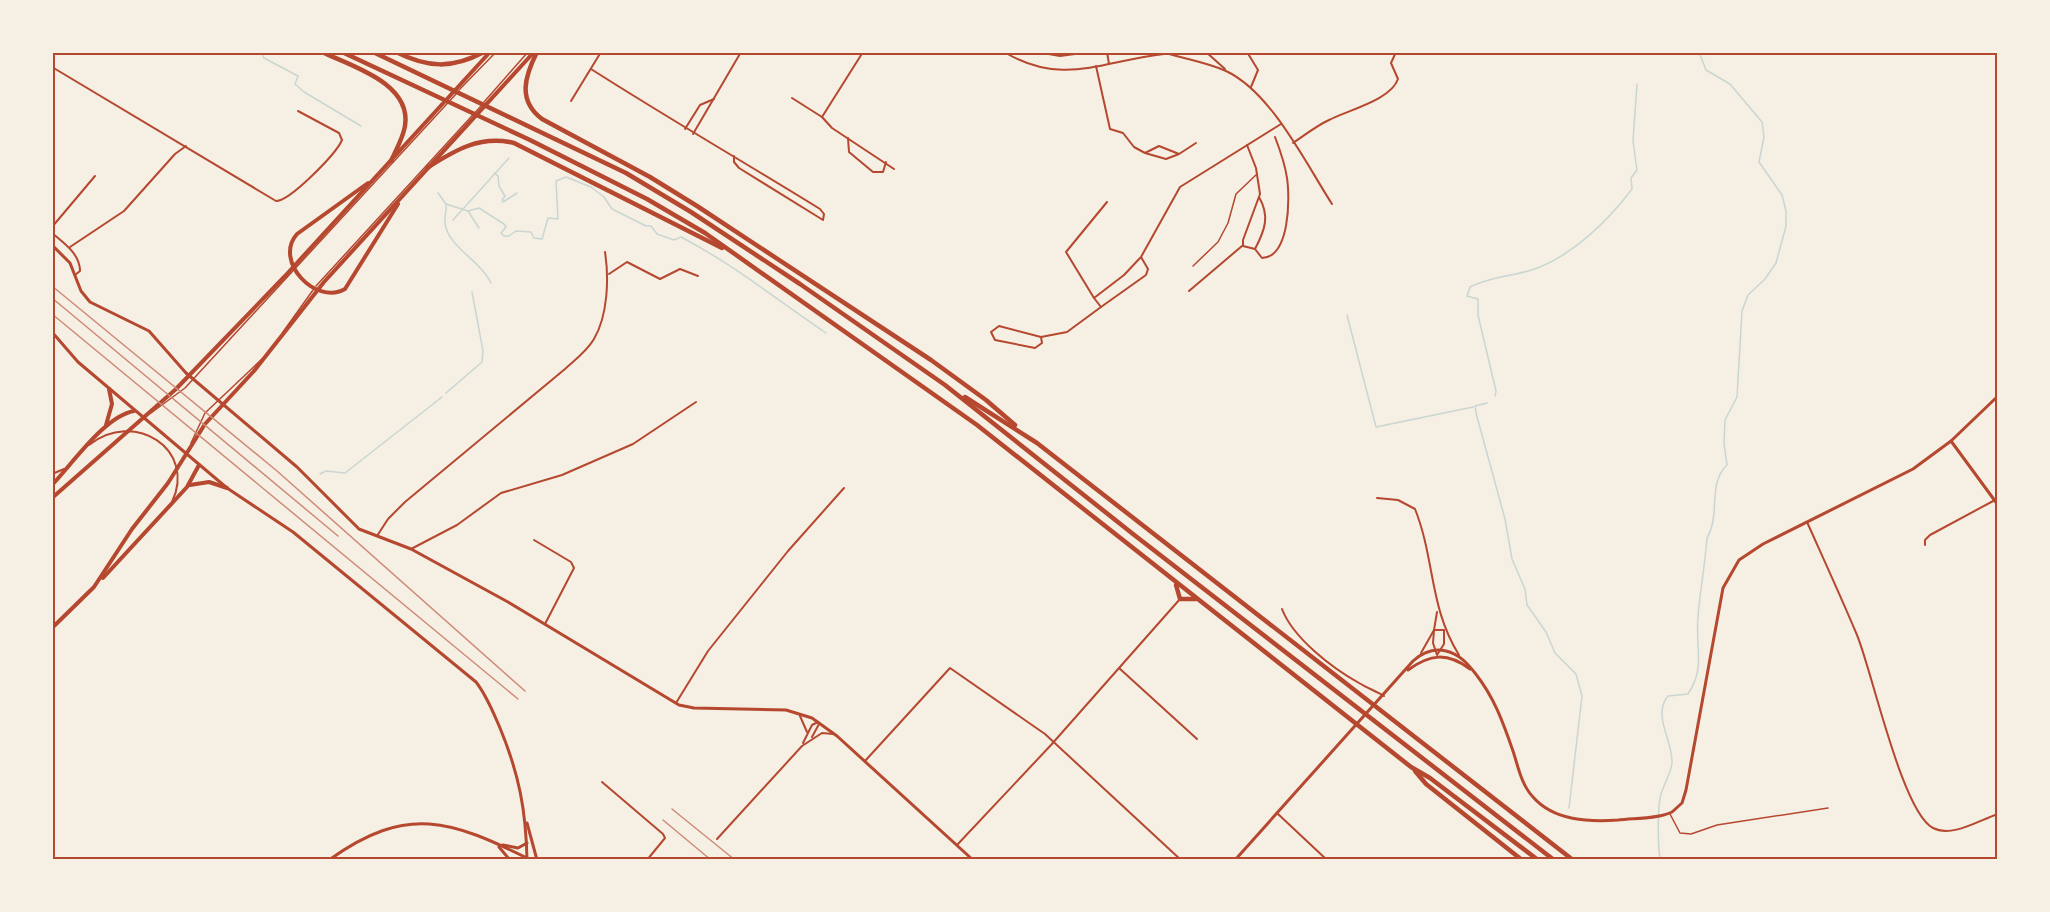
<svg xmlns="http://www.w3.org/2000/svg" width="2050" height="912" font-family="'Open Sans',sans-serif">
<style>
.lines{fill:none;stroke-linecap:round;stroke-linejoin:round}
.stream{stroke:#c9d6d2;stroke-width:1.5}
.service{stroke:#b5482f;stroke-width:1.5}
.minor{stroke:#b5482f;stroke-width:2}
.tertiary{stroke:#b5482f;stroke-width:3}
.primary{stroke:#b5482f;stroke-width:4}
.motorway{stroke:#b5482f;stroke-width:4.5}
.rail{stroke:#cf8b77;stroke-width:1.5}
.neatline{fill:none;stroke:#b5482f;stroke-width:2}
</style>
<rect width="100%" height="100%" fill="#f6efe4"/>
<g class="lines">
<!-- stream -->
<g class="stream">
<polyline points="261,52 264,58 298,76 295,84 304,92 361,126"/>
<polyline points="494,173 498,176 499,186 505,196 502,200 503,202 517,193"/>
<path d="M438,193L446,204C447,210 444,217 445,223C447,246 481,261 491,283"/>
<path d="M446,204L468,211L479,208L504,224L506,227L501,233L504,236H509L516,231L531,232L534,238L542,239L548,218L558,219L556,181L566,177L591,187L604,197L612,209L646,226H651L657,234L674,240L681,237C733,264 777,300 826,333"/>
<polyline points="468,211 479,228"/>
<polyline points="453,220 509,158"/>
<polyline points="1347,315 1376,427 1473,407"/>
<polyline points="446,393 482,362 483,351 472,292"/>
<path d="M1495,396L1496,391L1478,315V299L1467,296L1470,287C1489,277 1512,276 1532,270C1571,257 1608,221 1632,189L1631,178L1637,170L1633,141L1637,84"/>
<polyline points="1487,403 1475,406 1476,413 1505,519 1512,559 1525,589 1527,605 1546,632 1555,653 1576,674 1582,696 1569,808"/>
<polyline points="320,474 326,471 345,473 442,397"/>
<path d="M1660,860C1658,845 1657,808 1661,794C1664,784 1671,773 1672,763C1673,740 1652,716 1668,696L1688,694C1706,667 1695,647 1698,617C1700,591 1705,565 1707,538C1721,514 1707,484 1727,465L1724,444L1725,420L1737,397L1742,311L1748,295L1765,279L1776,263L1786,226V211L1782,195L1759,162L1764,137L1762,122L1730,84L1706,70L1699,52"/>
</g>
<!-- service -->
<g class="service">
<polyline points="459,90 496,52"/>
<polyline points="484,102 528,52"/>
<polyline points="1193,266 1218,242 1228,223 1236,194 1257,174"/>
<polyline points="316,286 481,106"/>
<polyline points="283,332 313,290"/>
<polyline points="151,413 185,388 456,94"/>
<polyline points="191,443 205,413 262,359"/>
<polyline points="1670,814 1680,833 1691,834 1717,825 1828,808"/>
</g>
<!-- minor -->
<g class="minor">
<polyline points="863,52 822,117 832,128 894,169"/>
<path d="M1004,52C1064,87 1101,61 1164,54"/>
<polyline points="1037,52 1060,56 1090,52"/>
<polyline points="1107,52 1109,64"/>
<path d="M1163,52C1184,59 1206,62 1226,71C1271,92 1305,162 1332,204"/>
<polyline points="1206,52 1225,69"/>
<polyline points="1247,52 1258,70 1251,87"/>
<polyline points="1096,66 1110,129 1123,133 1134,147 1145,153 1159,146 1179,154 1166,159 1145,153"/>
<path d="M52,67L276,201C290,201 336,154 342,140L339,133L298,111"/>
<path d="M591,69C666,117 744,162 820,209L824,214L823,220L739,168L734,162V156"/>
<polyline points="792,98 822,117"/>
<polyline points="571,101 601,52"/>
<polyline points="685,129 700,105 714,99"/>
<polyline points="693,134 741,52"/>
<polyline points="848,138 849,152 873,172 883,172 886,162"/>
<path d="M1293,143C1305,135 1316,126 1329,120C1348,110 1391,100 1398,79L1391,63L1396,52"/>
<path d="M1247,145L1256,168L1260,194L1243,240V246L1255,249C1265,230 1270,216 1259,197"/>
<polyline points="1179,154 1196,143"/>
<polyline points="52,227 95,176"/>
<path d="M52,233C64,243 80,254 80,271L75,275"/>
<polyline points="70,247 124,211 175,154 186,146"/>
<path d="M1255,249L1262,258C1290,257 1290,198 1287,178C1285,164 1280,150 1275,137"/>
<polyline points="1141,257 1148,269 1146,275 1101,307 1094,298 1124,275 1141,257 1180,187 1281,124"/>
<polyline points="609,274 627,262 660,279 680,269 698,276"/>
<polyline points="1189,291 1242,246"/>
<polyline points="1094,298 1066,252 1107,202"/>
<polygon points="999,326 1041,337 1042,343 1035,348 995,340 991,332"/>
<polyline points="1041,337 1067,332 1101,307"/>
<path d="M89,445C134,409 197,449 172,502"/>
<polyline points="52,474 64,469"/>
<path d="M1377,498L1398,500L1415,509C1435,559 1429,607 1459,655"/>
<path d="M1807,522C1824,560 1841,597 1857,635C1872,671 1902,812 1933,828C1952,838 1979,820 1998,814"/>
<path d="M377,536L388,519L405,502L565,369C575,360 587,351 594,339C608,315 609,278 605,252"/>
<polyline points="534,540 571,562 574,568 545,624"/>
<polyline points="1925,545 1925,540 1930,535 1995,500"/>
<polyline points="411,549 457,525 501,493 562,475 633,444 696,402"/>
<path d="M1282,609C1293,638 1332,668 1359,683C1367,688 1376,691 1384,696"/>
<polygon points="1434,630 1444,630 1444,644 1437,655 1433,643"/>
<polyline points="1421,653 1434,630 1437,612"/>
<polyline points="1119,668 1197,739"/>
<polyline points="676,703 708,651 788,551 844,488"/>
<polyline points="800,716 807,732"/>
<polyline points="812,737 819,724"/>
<polyline points="803,743 812,725 818,722"/>
<polyline points="865,761 950,668 1045,734 1181,860"/>
<polyline points="602,782 663,834 665,838 647,860"/>
<polyline points="1278,814 1327,860"/>
<polyline points="717,839 802,746 822,733 833,734"/>
<polyline points="957,845 1051,745 1180,599"/>
<polyline points="620,858 620,860"/>
<polyline points="698,860 699,858"/>
</g>
<!-- tertiary -->
<g class="tertiary">
<polyline points="52,245 70,263 81,291 90,302 149,331 186,373 297,467 359,529 411,549 508,602 679,705 694,708 786,710 812,718 837,736 973,860"/>
<path d="M52,332L78,362L227,488L293,532L476,682C487,696 493,712 500,728C519,774 526,810 527,860"/>
<polyline points="1951,441 1998,505"/>
<path d="M1408,670C1430,654 1447,652 1470,669"/>
<polyline points="527,823 537,860"/>
<polyline points="503,845 518,848 527,843"/>
<polyline points="499,847 510,860"/>
<path d="M329,860C407,804 451,820 531,860"/>
<path d="M1235,860L1413,661C1423,652 1433,648 1446,651C1459,654 1467,663 1475,673C1494,697 1503,722 1513,751C1518,766 1521,784 1533,797C1554,821 1589,822 1618,820C1634,818 1658,819 1672,812L1682,803L1686,790L1723,588L1739,560L1763,544L1913,469L1951,441L1998,396"/>
</g>
<!-- primary -->
<g class="primary">
<path d="M368,183L297,234C273,261 316,306 345,289L398,204"/>
<polyline points="106,425 112,404 109,389"/>
<path d="M52,485C73,463 105,416 134,411"/>
<polyline points="190,485 209,482 227,488"/>
<polyline points="52,498 176,389 285,276 490,52"/>
<polyline points="103,578 187,487 199,465"/>
<polyline points="52,628 94,587 132,529 168,483 205,424 254,371 324,282 534,52"/>
</g>
<!-- motorway -->
<g class="motorway">
<path d="M322,52C351,66 412,83 405,126C403,138 396,150 391,161"/>
<polyline points="342,52 530,140 647,199 705,233 977,425 1411,767 1430,778 1538,860"/>
<polyline points="373,52 626,173 691,212 800,284 945,385 1133,534 1554,860"/>
<path d="M396,52C428,68 452,69 484,52"/>
<path d="M537,52C525,76 517,100 542,119L650,177L697,206L931,360L986,400L1015,425"/>
<path d="M427,168C455,150 480,135 514,143L722,248"/>
<polyline points="965,397 1037,443 1573,860"/>
<polyline points="1176,585 1180,599 1196,599"/>
<polyline points="1415,771 1426,784 1522,860"/>
</g>
<!-- rail -->
<g class="rail">
<polyline points="52,286 277,471 525,691"/>
<polyline points="52,298 338,536"/>
<polyline points="52,314 518,699"/>
<polyline points="672,809 735,860"/>
<polyline points="663,820 711,860"/>
</g>
</g>
<!-- border -->
<rect width="2050" height="912" fill="none" stroke="#f6efe4" stroke-width="108"/>
<rect x="54" y="54" width="1942" height="804" class="neatline"/>
</svg>
